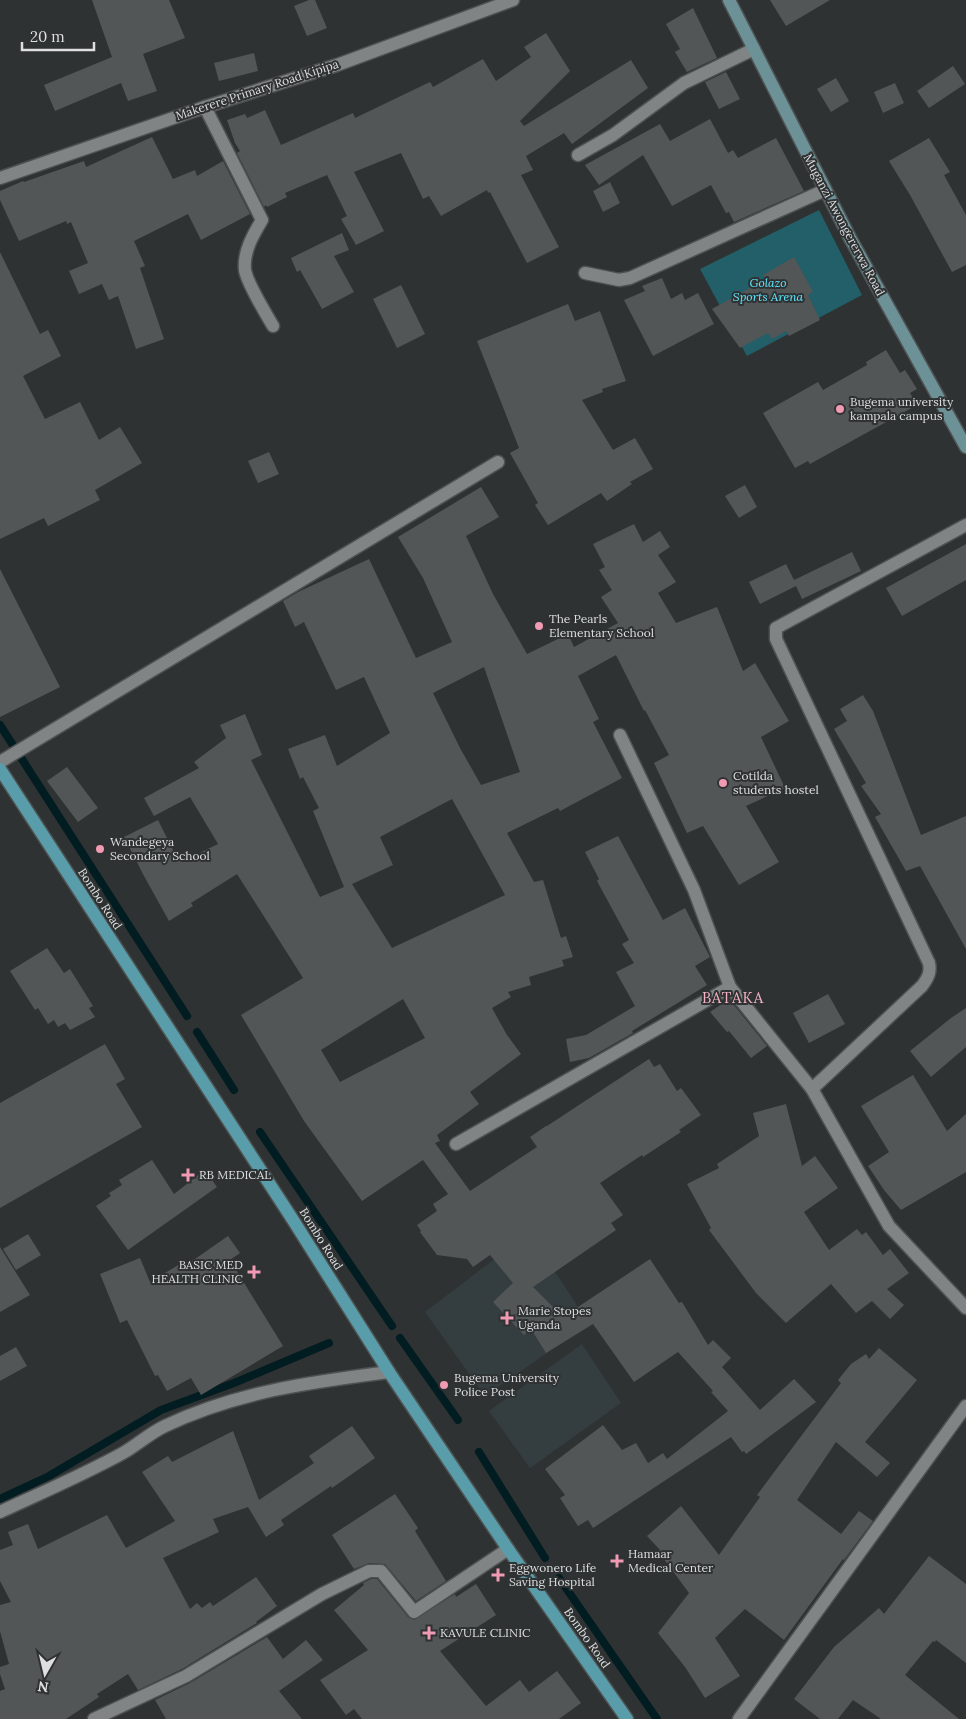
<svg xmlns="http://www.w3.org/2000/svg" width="966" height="1719" font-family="Lora,serif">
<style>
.built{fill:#343e40}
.green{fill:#225f69}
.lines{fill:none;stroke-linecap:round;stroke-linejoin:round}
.stream{stroke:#011d22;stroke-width:8}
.building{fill:#535657;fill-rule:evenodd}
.street-casing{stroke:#4e5151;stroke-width:15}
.secondary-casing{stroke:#4e5151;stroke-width:15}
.primary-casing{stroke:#4e5151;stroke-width:15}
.street{stroke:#808484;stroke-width:12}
.secondary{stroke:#6c9196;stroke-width:12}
.primary{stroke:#589da9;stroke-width:12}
.poi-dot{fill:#f19ab3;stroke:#2f3232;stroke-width:2}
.labels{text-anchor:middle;stroke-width:4;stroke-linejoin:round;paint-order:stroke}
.street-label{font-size:12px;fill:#dddfe0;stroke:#2f3232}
.park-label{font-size:12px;font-style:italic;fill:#60e7ff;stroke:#2f3232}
.poi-label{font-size:12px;fill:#dddfe0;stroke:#2f3232;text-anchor:start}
.quarter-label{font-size:15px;letter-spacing:1px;fill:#f5b3c5;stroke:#2f3232}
</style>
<rect width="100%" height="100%" fill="#2f3232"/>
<!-- built -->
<g class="built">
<polygon points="526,1235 560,1279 589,1324 485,1396 425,1312"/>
<polygon points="582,1344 621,1403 530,1468 489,1411"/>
</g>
<!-- green -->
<polygon class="green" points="819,210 862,295 747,356 700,269"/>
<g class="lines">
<!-- stream -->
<g class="stream">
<polyline points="0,725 187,1016"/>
<polyline points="197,1032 234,1090"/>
<polyline points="260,1132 392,1326"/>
<polyline points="400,1338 458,1420"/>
<polyline points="479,1452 545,1558"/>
<polyline points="0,1499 49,1476 161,1410 234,1383 329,1343"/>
<polyline points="559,1578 657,1719"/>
</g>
</g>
<!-- building -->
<g class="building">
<polygon points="92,0 169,0 185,38 143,54 157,91 128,101 121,83 55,111 44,85 112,57"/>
<polygon points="309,0 315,0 327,28 307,36 294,6"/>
<polygon points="770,0 830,0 786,26"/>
<polygon points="693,8 717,58 687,72 675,52 680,49 666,24"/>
<polygon points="546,33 570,71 520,121 524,126 631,60 648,88 572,144 564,133 526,156 533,170 521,175 559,247 527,263 490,192 488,193 487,190 441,216 429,196 423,199 401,153 354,172 384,231 356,245 341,219 347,216 327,175 285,193 287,197 267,207 266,205 264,207 237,153 240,151 235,143 227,120 245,114 247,118 265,110 281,145 353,113 355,118 430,82 433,87 483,59 496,81 531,57 524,47"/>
<polygon points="254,53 258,71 219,81 214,63"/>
<polygon points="953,66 965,84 929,108 917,91"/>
<polygon points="726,72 740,99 719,109 705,82"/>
<polygon points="836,78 849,101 831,112 817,89"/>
<polygon points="895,83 904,103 883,113 874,92"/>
<polygon points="710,119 728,153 733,150 738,158 776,138 804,191 734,222 729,212 726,213 711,185 672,206 643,155 599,185 585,165 660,124 670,141"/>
<polygon points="152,137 173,179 195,170 197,176 223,161 250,214 201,240 188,214 134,241 145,266 140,268 164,339 136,349 118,296 109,300 102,284 79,294 69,271 88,263 71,222 67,224 66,221 19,241 0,200 0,191 23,181 24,182 84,161 86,167"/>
<polygon points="929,138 950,172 944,175 966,215 966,265 952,272 910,195 889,161"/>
<polygon points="610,182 620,203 603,212 593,191"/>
<polygon points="342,233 349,250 334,256 354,292 322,309 300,270 297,272 291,258"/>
<polygon points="0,252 40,334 48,330 61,356 23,376 45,419 80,402 99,440 120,427 142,463 95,490 100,500 48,526 44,518 0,539"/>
<polygon points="794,257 813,292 808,295 820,320 789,336 786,331 772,339 768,333 740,348 712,309 766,279 763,275"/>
<polygon points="662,278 671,299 682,293 685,300 698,293 714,324 653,356 624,300 645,291 642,286"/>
<polygon points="401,285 425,334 397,348 373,299"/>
<polygon points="568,304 575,321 600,311 626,381 602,389 603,392 582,400 613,450 635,438 653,469 630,482 632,484 607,501 601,493 548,525 535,505 538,503 510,453 519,448 477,341"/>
<polygon points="886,350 900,373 905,370 917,389 910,393 917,405 810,464 808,461 795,468 763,413 818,382 823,390 867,365 866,362"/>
<polygon points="269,452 279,474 258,483 248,461"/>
<polygon points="745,485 757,507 739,518 725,496"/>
<path d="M481,487L499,517L466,536L493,594L527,654L568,634L574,647L618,623L601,597L612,590L599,570L605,567L593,544L634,524L643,542L660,531L670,547L658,555L676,582L658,593L676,623L717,607L743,671L755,663L789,721L761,737L785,788L746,806L779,862L739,885L703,826L687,833L654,763L669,755L645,710L644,711L616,655L578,676L599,719L593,722L622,778L560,811L558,808L507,833L534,882L543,880L561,938L566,936L573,957L562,960L564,966L529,977L531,985L508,992L511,997L492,1008L507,1035L521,1054L470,1092L479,1104L437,1135L440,1141L435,1143L470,1191L537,1147L530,1137L546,1126H547L649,1059L654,1067L660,1064L677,1091L681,1088L701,1115L679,1130L681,1132L643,1157L642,1155L600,1183L623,1215L611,1223L616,1230L533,1287L563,1317L650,1259L679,1303L682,1302L708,1345L713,1340L731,1358L722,1367L760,1410L794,1379L816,1402L746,1454L744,1451L742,1452L731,1437L593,1528L588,1520L578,1526L560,1498L565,1495L545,1469L603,1425L622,1450L636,1443L648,1463L663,1453L667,1459L728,1411L711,1392L713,1391L678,1352L634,1382L593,1324L546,1353L531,1329L524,1335L493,1302L513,1283L490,1255L473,1267L467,1259L437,1255L420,1232L421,1231L417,1225L437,1211L433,1204L448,1194L423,1160L362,1201L304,1121L241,1015L303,978L237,874L191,903L193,906L169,921L144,876L124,837L158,820L177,858L182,855L185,860L218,844L190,797L154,816L144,798L199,768L194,762L226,738L220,725L245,714L262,755L251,760L320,897L344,887L313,811L319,808L303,777L300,779L288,749L325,735L337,766L390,733L364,677L336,690L304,622L295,627L283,601L298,592L369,559L416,658L452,642L423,578L398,537ZM484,667L520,772L481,785L460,748L433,693ZM452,799L505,895L392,948L352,884L393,865L380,837ZM403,999L425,1038L340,1082L321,1050Z"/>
<polygon points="966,544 966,580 902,616 886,588"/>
<polygon points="852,552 861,571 802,599 796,586 760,604 749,582 786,564 794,580"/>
<polygon points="0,569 60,687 0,717"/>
<polygon points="863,695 873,711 921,835 966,816 966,949 920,866 906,871 875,817 881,814 861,786 866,783 834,729 847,721 840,709"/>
<polygon points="67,767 98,808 78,822 47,781"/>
<polygon points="618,836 663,920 685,908 710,957 695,966 707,985 632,1031 633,1033 589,1058 570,1062 566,1039 586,1035 635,1006 616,972 634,963 622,944 629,940 597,881 599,879 585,852"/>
<polygon points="47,948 64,973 70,969 93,1006 89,1008 95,1017 70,1030 65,1023 58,1027 54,1020 48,1024 38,1008 35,1010 10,971"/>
<polygon points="828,994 845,1024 809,1043 793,1013"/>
<polygon points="729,999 767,1046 751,1058 729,1031 727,1032 710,1012"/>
<polygon points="966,1008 966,1047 931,1077 910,1051 951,1018"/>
<polygon points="105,1044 125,1079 116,1084 142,1127 0,1208 0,1103"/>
<polygon points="913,1075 947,1131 966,1114 966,1172 901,1210 884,1190 868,1166 889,1152 861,1106"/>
<polygon points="786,1104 802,1166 815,1156 838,1188 804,1212 829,1250 857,1229 862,1235 866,1232 883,1255 890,1249 909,1273 887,1289 904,1305 890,1319 872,1301 856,1313 831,1284 786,1323 756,1293 709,1230 711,1228 687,1184 719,1168 717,1164 759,1136 753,1113"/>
<polygon points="152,1160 174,1194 205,1170 217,1187 128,1250 96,1206 111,1196 109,1193 122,1185 119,1180"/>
<polygon points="28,1234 41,1255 16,1270 3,1249"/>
<polygon points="228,1236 240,1253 230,1260 283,1346 201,1395 191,1378 167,1391 158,1375 155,1376 127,1320 120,1323 100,1274 140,1258 150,1282 180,1264 182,1268"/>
<polygon points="0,1247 30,1295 0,1312"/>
<polygon points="16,1347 27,1366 0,1381 0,1356"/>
<polygon points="879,1348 917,1380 865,1442 890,1463 877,1477 836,1442 797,1500 841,1534 859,1511 873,1521 844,1560 843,1559 784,1640 745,1609 715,1638 740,1676 705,1698 685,1667 658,1633 689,1593 658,1551 660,1550 647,1536 681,1506 719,1555 760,1497 757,1495 841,1383 838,1380 851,1364 866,1354 869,1359"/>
<polygon points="352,1426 375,1458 332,1488 331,1486 281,1520 284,1525 266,1537 248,1507 213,1519 219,1532 163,1558 190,1609 197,1603 202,1608 210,1602 213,1606 256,1577 277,1606 256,1622 257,1623 182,1669 138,1690 128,1674 97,1694 99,1697 66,1719 0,1719 0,1691 5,1689 0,1674 0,1667 9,1664 0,1631 0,1605 11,1602 0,1581 0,1550 13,1545 8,1532 28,1524 38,1549 107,1515 126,1548 175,1521 142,1472 168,1456 172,1462 233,1431 259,1500 314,1463 309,1456"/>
<polygon points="395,1494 418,1528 415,1531 446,1581 416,1601 385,1564 369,1563 354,1569 332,1535"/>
<polygon points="929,1556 966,1584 966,1663 936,1640 935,1642 933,1641 905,1675 959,1719 881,1719 853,1700 838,1719 820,1719 794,1699 834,1647 879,1608 884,1614"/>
<polygon points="371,1579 377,1579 408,1617 414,1620 455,1594 456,1597 476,1584 496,1615 440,1651 486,1706 520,1680 529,1692 557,1671 581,1703 559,1719 362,1719 354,1709 346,1715 320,1680 368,1650 334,1610 364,1585 363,1583"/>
<polygon points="267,1637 283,1659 306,1640 323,1660 279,1691 302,1719 166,1719 155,1700 190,1683"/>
</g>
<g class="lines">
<defs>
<g id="street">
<path d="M205,107L262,220C253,235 243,252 245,270C247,283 266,314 273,326"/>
<polyline points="578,155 613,135 684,83 754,49"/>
<polyline points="0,178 205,107 337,65 513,0"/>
<polyline points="585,273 619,280 630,278 825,190"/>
<polyline points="620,735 694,890 730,987 812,1089 889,1226 966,1308"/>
<polyline points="0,762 498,462"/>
<path d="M812,1089L922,986C928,978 931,972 929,963L776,639V628L966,525"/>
<polyline points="456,1144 730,987"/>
<path d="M0,1512C41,1493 83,1475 123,1453C137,1445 150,1433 165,1426C236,1392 311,1382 389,1372"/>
<polyline points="94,1719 186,1676 322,1594 369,1571 381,1571 414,1612 508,1549"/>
<polyline points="739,1719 966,1406"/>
</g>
<polyline id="secondary" points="729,0 850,238 966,447"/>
<polyline id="primary" points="0,769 293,1220 389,1372 508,1549 627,1719"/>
</defs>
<!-- street casing -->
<use href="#street" class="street-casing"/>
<!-- secondary casing -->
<use href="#secondary" class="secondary-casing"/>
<!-- primary casing -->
<use href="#primary" class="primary-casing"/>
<!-- street -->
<use href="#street" class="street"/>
<!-- secondary -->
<use href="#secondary" class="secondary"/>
<!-- primary -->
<use href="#primary" class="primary"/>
</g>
<!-- markers -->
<g class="poi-dot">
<circle cx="840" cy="409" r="5"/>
<circle cx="539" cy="626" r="5"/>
<circle cx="723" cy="783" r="5"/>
<circle cx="100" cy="849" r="5"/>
<path d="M185.5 1167.5h5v5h5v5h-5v5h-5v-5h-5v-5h5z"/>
<path d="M251.5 1264.5h5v5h5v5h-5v5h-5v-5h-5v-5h5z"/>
<path d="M504.5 1310.5h5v5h5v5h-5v5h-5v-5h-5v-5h5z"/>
<circle cx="444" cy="1385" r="5"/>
<path d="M614.5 1553.5h5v5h5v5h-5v5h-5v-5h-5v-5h5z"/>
<path d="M495.5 1567.5h5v5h5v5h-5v5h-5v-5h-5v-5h5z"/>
<path d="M426.5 1625.5h5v5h5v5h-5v5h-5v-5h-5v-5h5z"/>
</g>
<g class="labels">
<!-- street labels -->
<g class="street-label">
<text transform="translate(257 90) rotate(-18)" y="4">Makerere Primary Road Kipipa</text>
<text transform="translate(844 225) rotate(62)" y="4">Muganzi Awongererwa Road</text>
<text transform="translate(100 899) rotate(57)" y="4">Bombo Road</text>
<text transform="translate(321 1239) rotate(58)" y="4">Bombo Road</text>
<text transform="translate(587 1638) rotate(55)" y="4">Bombo Road</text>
</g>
<!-- park labels -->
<g class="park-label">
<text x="768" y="287">Golazo<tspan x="768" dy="14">Sports Arena</tspan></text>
</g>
<!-- poi labels -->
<g class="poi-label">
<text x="850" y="406">Bugema university<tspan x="850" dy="14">kampala campus</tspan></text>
<text x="549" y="623">The Pearls<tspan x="549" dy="14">Elementary School</tspan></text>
<text x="733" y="780">Cotilda<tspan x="733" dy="14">students hostel</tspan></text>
<text x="110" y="846">Wandegeya<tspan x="110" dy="14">Secondary School</tspan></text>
<text x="199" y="1179">RB MEDICAL</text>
<text x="243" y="1269" text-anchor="end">BASIC MED<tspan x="243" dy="14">HEALTH CLINIC</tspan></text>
<text x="518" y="1315">Marie Stopes<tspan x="518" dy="14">Uganda</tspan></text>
<text x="454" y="1382">Bugema University<tspan x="454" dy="14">Police Post</tspan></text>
<text x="628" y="1558">Hamaar<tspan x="628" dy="14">Medical Center</tspan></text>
<text x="509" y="1572">Eggwonero Life<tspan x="509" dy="14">Saving Hospital</tspan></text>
<text x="440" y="1637">KAVULE CLINIC</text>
</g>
<!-- quarter labels -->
<g class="quarter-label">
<text x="733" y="1003">BATAKA</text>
</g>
</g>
<!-- north arrow -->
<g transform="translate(45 1674) rotate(188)" stroke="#2f3232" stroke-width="4" paint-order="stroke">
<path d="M0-4L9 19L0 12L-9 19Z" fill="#dddfe0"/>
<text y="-8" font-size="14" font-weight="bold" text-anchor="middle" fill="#dddfe0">N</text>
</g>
<!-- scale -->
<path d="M22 42v8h72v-8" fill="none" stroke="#dddfe0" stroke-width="2.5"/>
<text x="30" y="42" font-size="15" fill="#dddfe0" stroke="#2f3232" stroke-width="4" paint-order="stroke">20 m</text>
</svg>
